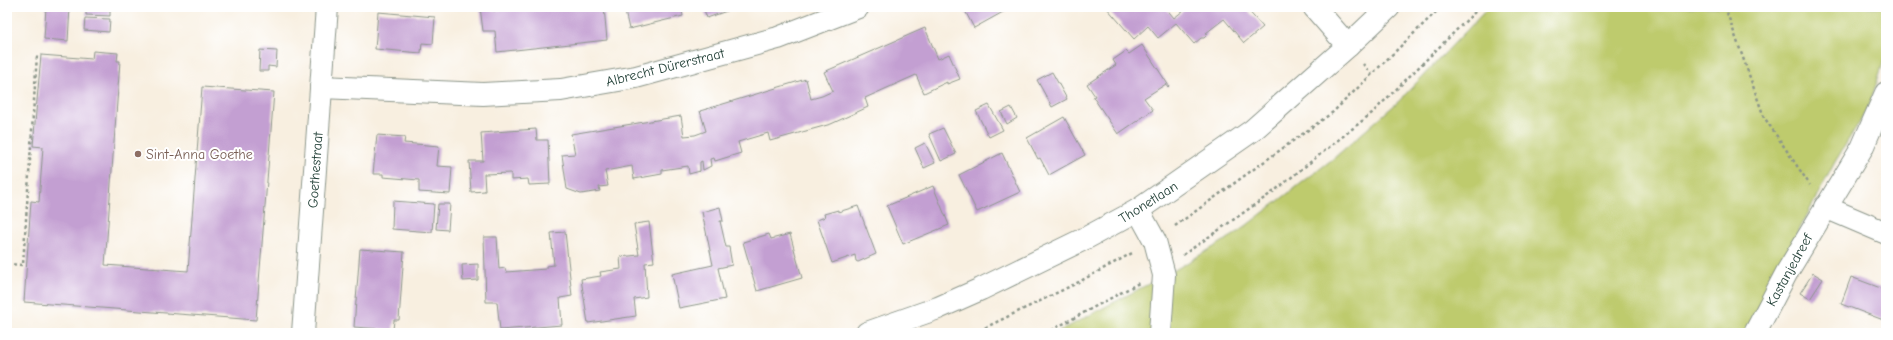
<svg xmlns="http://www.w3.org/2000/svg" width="1893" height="340" font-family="'Comic Neue',sans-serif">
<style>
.green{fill:#becb6d;stroke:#6e8450}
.building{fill:#c39fd2}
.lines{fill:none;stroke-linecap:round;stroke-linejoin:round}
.minor-casing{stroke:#8c968a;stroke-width:24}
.path{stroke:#8c968a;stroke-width:2.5;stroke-dasharray:3 3;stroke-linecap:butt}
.minor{stroke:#fff;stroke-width:22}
.education-dot{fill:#8d6e63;stroke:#fff;stroke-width:1.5}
.labels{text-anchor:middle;stroke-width:4;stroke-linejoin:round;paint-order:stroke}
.street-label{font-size:14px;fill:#1f3d34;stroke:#fff}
.education-label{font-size:14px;fill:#785e54;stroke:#fff;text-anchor:start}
</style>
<rect width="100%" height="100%" fill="#fff"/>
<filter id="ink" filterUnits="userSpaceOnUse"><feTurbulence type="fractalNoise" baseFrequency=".025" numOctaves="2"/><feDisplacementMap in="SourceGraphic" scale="8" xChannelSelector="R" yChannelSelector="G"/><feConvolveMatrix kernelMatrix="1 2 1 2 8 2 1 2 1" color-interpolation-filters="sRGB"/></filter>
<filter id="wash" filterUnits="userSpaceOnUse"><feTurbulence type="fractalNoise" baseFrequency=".012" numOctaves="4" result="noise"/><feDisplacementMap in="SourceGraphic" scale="16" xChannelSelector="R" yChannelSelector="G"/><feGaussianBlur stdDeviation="0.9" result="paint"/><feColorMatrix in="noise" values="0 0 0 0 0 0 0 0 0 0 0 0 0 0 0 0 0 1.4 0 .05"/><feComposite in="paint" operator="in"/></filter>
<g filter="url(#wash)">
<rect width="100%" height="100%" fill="#f8efe0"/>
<!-- green -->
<polygon class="green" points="1489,7 1886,7 1886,54 1869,106 1835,162 1745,333 1056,333 1173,271 1234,235 1334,158 1399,101"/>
<g id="blocks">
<!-- building -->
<g class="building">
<polygon points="46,7 70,7 68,41 44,39"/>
<polygon points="86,7 110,7 110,16 86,15"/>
<polygon points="480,7 493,7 493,11 519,7 604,7 607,40 497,52 495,31 483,31"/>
<polygon points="624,7 681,7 683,16 629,29"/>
<polygon points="703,7 738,7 707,18"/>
<polygon points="963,7 1012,7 974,28"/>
<polygon points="1106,7 1165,7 1174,18 1188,7 1245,7 1263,27 1244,43 1224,19 1206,33 1208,34 1204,38 1201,38 1194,44 1176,23 1158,38 1148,26 1134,39"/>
<polygon points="378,12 435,17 433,44 422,43 421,53 375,49"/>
<polygon points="85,18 110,19 109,32 84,30"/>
<polygon points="925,28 938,59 949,54 960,79 947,84 947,82 924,93 916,75 865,98 868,107 831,124 770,141 768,133 738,142 741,153 715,161 714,158 710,159 711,166 703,170 702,161 700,162 700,171 689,174 688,166 662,170 662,174 634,179 632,166 605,171 608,186 599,187 600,191 581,194 567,189 562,155 575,154 571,134 681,116 684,136 695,135 706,131 700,111 806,79 811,99 822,96 833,91 824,72"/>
<polygon points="1142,45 1169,86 1168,87 1166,84 1144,98 1153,110 1118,134 1093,97 1095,96 1087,84 1116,65 1113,60 1126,51 1129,54"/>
<polygon points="260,50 277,51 276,67 268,66 268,71 259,71"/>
<polygon points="93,51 118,53 117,61 120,61 105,265 188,271 202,87 274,92 256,320 24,302 31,201 39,202 43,147 33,146 41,55 92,59"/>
<polygon points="1052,72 1067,99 1052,107 1037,80"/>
<polygon points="989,105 1003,130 989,137 976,111"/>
<polygon points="1011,107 1017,118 1007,124 1001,112"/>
<polygon points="1064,117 1085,155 1049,175 1040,158 1038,159 1027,138"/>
<polygon points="943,128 956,154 941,161 929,134"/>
<polygon points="536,129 537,140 548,140 550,184 529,185 528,179 511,180 511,173 484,174 485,191 471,192 469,161 483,161 481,133"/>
<polygon points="377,135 405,137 404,143 439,146 437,166 452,167 450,194 419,192 419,180 383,177 383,174 373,174"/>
<polygon points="925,143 935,163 924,168 915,148"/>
<polygon points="1002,153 1020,192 977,212 959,175"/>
<polygon points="933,186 949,225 903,244 887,206"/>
<polygon points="393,201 434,204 432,232 392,229"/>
<polygon points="438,204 450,204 448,230 436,229"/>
<polygon points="858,206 876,254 858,262 856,261 855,255 832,263 817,220 825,217 824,214 838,210 838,212"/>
<polygon points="720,207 723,221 720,221 726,247 729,247 732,265 718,268 725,299 679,308 672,274 713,265 702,212"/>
<polygon points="649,222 654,262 645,263 647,297 634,299 636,316 588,323 581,279 601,276 600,272 621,269 620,257 639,255 634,224"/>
<polygon points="565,232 572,296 560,298 562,325 500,330 497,302 486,302 484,237 497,237 499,269 505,268 506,272 546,269 546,266 554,265 551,233"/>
<polygon points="769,234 771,239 790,234 802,278 757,291 743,242"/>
<polygon points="360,249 404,252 399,320 394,320 393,330 354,327"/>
<polygon points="478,264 478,280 463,281 462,265"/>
<polygon points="1813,273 1823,279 1810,299 1800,293"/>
<polygon points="1851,277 1886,290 1886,321 1841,304"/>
</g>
</g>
</g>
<g filter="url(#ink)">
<use href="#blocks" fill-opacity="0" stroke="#8c968a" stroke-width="1"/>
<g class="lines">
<defs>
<g id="minor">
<polyline points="1314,7 1348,46"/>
<polyline points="321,87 483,94 561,90 636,77 778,38 858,7"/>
<polyline points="1825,207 1886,233"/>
<polyline points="1138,210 1155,241 1164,275 1160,333"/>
<polyline points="303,333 327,7"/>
<polyline points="867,333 938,308 981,289 1088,237 1138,210 1253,130 1348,46 1389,7"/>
<polyline points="1755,333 1787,272 1862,148 1886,93"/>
</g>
</defs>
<!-- minor casing -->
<use href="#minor" class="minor-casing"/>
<!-- path -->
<g class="path">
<polyline points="1725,7 1764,117 1810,185"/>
<polyline points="1363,64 1372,75"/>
<polyline points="1175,226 1333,112 1441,7"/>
<polyline points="1183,255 1273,192 1372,113 1480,7"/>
<polyline points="7,264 23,265 37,55"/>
<polyline points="974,333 1075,284 1134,252"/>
<polyline points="1046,333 1139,283"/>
</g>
<!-- minor -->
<use href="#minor" class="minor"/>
</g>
</g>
<!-- markers -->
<circle class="education-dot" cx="138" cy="154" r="4"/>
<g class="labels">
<!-- street labels -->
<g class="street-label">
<text transform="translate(665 67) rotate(-14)" y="5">Albrecht Dürerstraat</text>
<text transform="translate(315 170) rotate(-86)" y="5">Goethestraat</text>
<text transform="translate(1148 202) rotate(-32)" y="5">Thonetlaan</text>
<text transform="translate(1789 270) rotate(-61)" y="5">Kastanjedreef</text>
</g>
<!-- education labels -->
<g class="education-label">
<text x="146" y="159">Sint-Anna Goethe</text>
</g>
</g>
<!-- margin -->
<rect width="1893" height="340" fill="none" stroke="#fff" stroke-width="24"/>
</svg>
